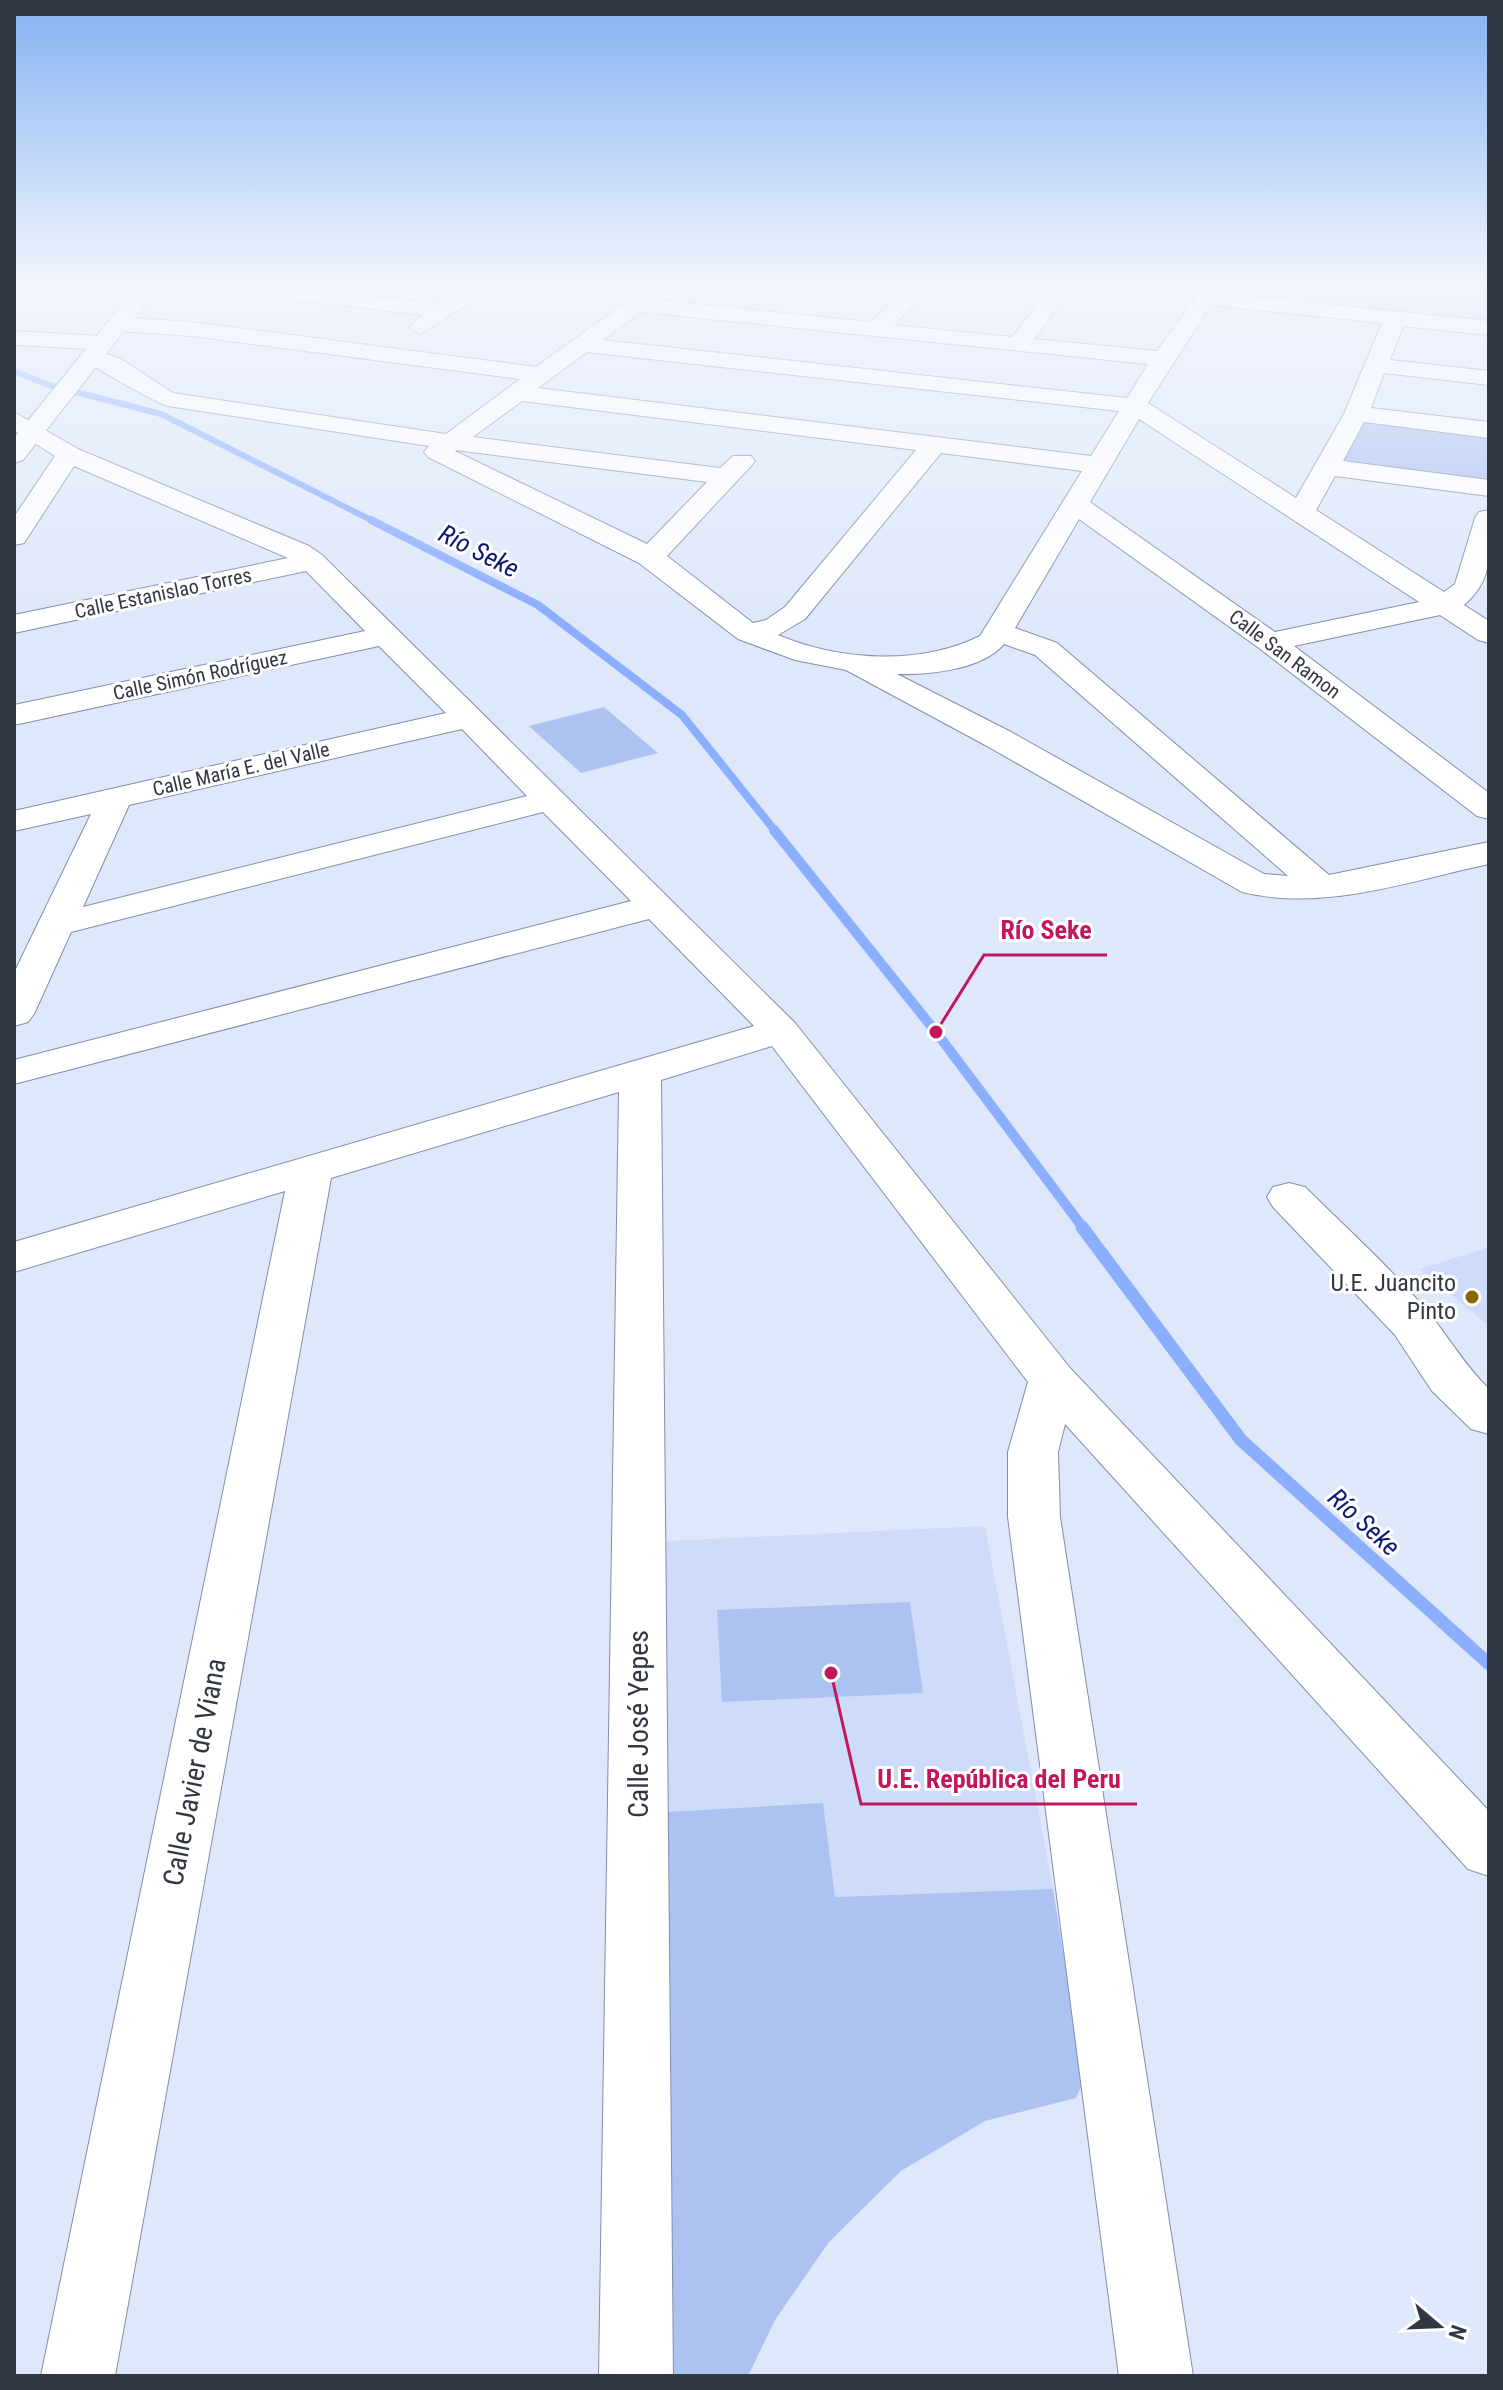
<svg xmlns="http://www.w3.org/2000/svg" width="1503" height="2390" font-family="'Roboto Condensed',sans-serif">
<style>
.built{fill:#cedbf9}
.green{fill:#acc2f0}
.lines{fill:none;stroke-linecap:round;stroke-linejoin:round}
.stream-far3{stroke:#8baeff;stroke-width:6}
.stream-far2{stroke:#8baeff;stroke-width:8}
.stream-far1{stroke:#8baeff;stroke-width:10}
.stream{stroke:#8baeff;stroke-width:13}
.minor-casing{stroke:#828eaa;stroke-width:2}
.highway-casing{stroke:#828eaa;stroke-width:2}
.minor{fill:#fff;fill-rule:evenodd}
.highway{fill:#fff;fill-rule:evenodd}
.poi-dot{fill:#876500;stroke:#fff;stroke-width:3}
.labels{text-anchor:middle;stroke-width:6;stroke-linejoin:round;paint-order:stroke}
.far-street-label{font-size:20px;fill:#323843;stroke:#fff}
.poi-label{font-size:24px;fill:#323843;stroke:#fff;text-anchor:end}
.water-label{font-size:26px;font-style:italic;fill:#071973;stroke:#fff}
.near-street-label{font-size:28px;fill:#323843;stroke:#fff}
.leader{fill:none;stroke:#c2185b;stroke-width:3}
.callout-dot{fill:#c2185b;stroke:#fff;stroke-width:3}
.callout-label{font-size:26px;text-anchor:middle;font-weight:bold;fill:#c2185b;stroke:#fff;stroke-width:6;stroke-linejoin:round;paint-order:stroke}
</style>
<rect width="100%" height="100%" fill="#dfe8fa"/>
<!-- built -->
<g class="built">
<polygon points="1241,280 1489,280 1489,324 1231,296"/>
<polygon points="1489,1247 1489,1326 1420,1269"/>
<polygon points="985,1526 1053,1889 834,1897 651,1813 648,1542"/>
</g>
<!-- green -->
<g class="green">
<polygon points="1367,414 1489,430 1487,479 1342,461"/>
<polygon points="604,707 658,753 581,773 529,726"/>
<polygon points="910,1602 923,1693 722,1702 717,1610"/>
<polygon points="823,1803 835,1897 1053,1889 1084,2080 1076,2098 985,2121 901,2171 829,2242 775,2320 748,2376 656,2376 651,1813"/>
</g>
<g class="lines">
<!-- stream-far3 -->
<polyline class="stream-far3" points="14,371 49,385 161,414 375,522"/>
<!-- stream-far2 -->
<polyline class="stream-far2" points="371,520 538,605 682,715 776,832"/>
<!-- stream-far1 -->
<polyline class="stream-far1" points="774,830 936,1032 1084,1229"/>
<!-- stream -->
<polyline class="stream" points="1082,1227 1241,1440 1489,1664"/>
<defs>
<g id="minor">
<polygon points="187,280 231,280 441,304 480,280 505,280 420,334 409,327 423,315 196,288 188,287"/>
<path d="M554,280L652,283L657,280H680L656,300L871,322L914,280H936L894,325L1012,337L1057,280H1078L1034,339L1157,351L1208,280H1228L1220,293L1489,321V335L1403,326L1390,360L1489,371V385L1384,373L1371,408L1489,422V438L1364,422L1343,461L1489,480V496L1335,476L1316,510L1444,592L1455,584L1475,518L1479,512L1489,510C1489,548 1496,578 1464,605L1489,621V643L1478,640L1440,615L1294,646L1489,793V819L1477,816L1259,648L1079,519L1015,628L1057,643L1329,875L1489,842V864C1409,881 1324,912 1242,892L987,746L846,670L795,660L738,639L639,563L428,457L424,452L429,446L168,406C156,403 86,363 80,356L91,349L14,345V331L102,336L113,343L110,348L93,349L121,359L173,393L446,434L520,379L192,336L117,331L106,324L117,317L192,322L536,367L637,294L564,286ZM1211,305L1382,323L1344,414L1296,498L1148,403ZM641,312L1148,364L1127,398L603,340ZM587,352L1119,411L1091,456L538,388ZM522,401L916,450L785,607L766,620L753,623L667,556L751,466L755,461L751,456H733L720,468L473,437ZM1139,419L1419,602L1275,632L1090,502ZM455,451L456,450L707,482L647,544ZM941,453L1082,471L980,636C920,666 840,661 778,635L805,619ZM1004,644L1035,655L1288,876L1264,874L1011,732L897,674C928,675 982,670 1004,644Z"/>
<path d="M14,412L78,449L309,546L322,555L795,1023L1070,1368L1489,1811V1876L1468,1869L1065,1424L1058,1452L1060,1517L1193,2376H1119L1008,1517V1452L1028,1382L772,1046L661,1080L673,2376H599L619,1092L331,1178L115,2376H41L285,1191L14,1272V1242L754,1026L649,919L14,1084V1060L631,901L543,812L71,932L34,1014L28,1022L14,1026V973L91,814L14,831V811L446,713L379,646L14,725V705L365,631L306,571L14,633V615L288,558L74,466L24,543L14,545V517L55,456L14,430ZM462,729L527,796L83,907L129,805Z"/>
<path d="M1289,1183L1305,1187C1346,1228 1390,1267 1427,1311C1449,1337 1464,1365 1489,1389V1434L1471,1429L1432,1391L1395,1335L1273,1207L1267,1197L1273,1187Z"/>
</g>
<polygon id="highway" points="142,280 164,280 23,460 14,463 14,438"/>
</defs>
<!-- minor casing -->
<use href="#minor" class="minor-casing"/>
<!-- highway casing -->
<use href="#highway" class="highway-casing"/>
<!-- minor -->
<use href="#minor" class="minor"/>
<!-- highway -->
<use href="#highway" class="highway"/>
</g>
<!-- sky -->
<linearGradient id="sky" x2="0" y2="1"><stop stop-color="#83b2f1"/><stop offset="0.46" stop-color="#f1f5fd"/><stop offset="1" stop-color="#f1f5fd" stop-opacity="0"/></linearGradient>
<rect width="1503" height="614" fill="url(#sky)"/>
<!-- markers -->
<circle class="poi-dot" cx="1472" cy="1297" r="8"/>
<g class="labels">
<!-- far-street labels -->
<g class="far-street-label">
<text transform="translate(163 593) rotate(-12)" y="7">Calle Estanislao Torres</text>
<text transform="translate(1285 654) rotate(37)" y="7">Calle San Ramon</text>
<text transform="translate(200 675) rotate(-12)" y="7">Calle Simón Rodríguez</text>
<text transform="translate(241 769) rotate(-13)" y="7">Calle María E. del Valle</text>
</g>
<!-- poi labels -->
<g class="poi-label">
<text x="1456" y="1291">U.E. Juancito<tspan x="1456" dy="28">Pinto</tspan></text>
</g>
<!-- water labels -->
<g class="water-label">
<text transform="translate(479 551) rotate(27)" y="9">Río Seke</text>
<text transform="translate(1364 1522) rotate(42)" y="9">Río Seke</text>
</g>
<!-- near-street labels -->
<g class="near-street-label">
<text transform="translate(638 1724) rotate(-90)" y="10">Calle José Yepes</text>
<text transform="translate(194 1772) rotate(-79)" y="10">Calle Javier de Viana</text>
</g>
</g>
<!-- callouts -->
<path class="leader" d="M936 1032L984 955H1107M831 1673L861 1804H1137"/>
<g class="callout-dot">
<circle cx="936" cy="1032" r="8"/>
<circle cx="831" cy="1673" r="8"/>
</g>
<g class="callout-label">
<text x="1046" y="939">Río Seke</text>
<text x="999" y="1788">U.E. República del Peru</text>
</g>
<!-- border -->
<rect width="1503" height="2390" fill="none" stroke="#323843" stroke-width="32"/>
<!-- north arrow -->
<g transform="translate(1439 2326) rotate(109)" stroke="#ffffff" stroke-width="6" paint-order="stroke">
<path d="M0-6L14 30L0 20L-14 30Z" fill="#323843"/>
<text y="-12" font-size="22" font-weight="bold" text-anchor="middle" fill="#323843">N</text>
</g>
</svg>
